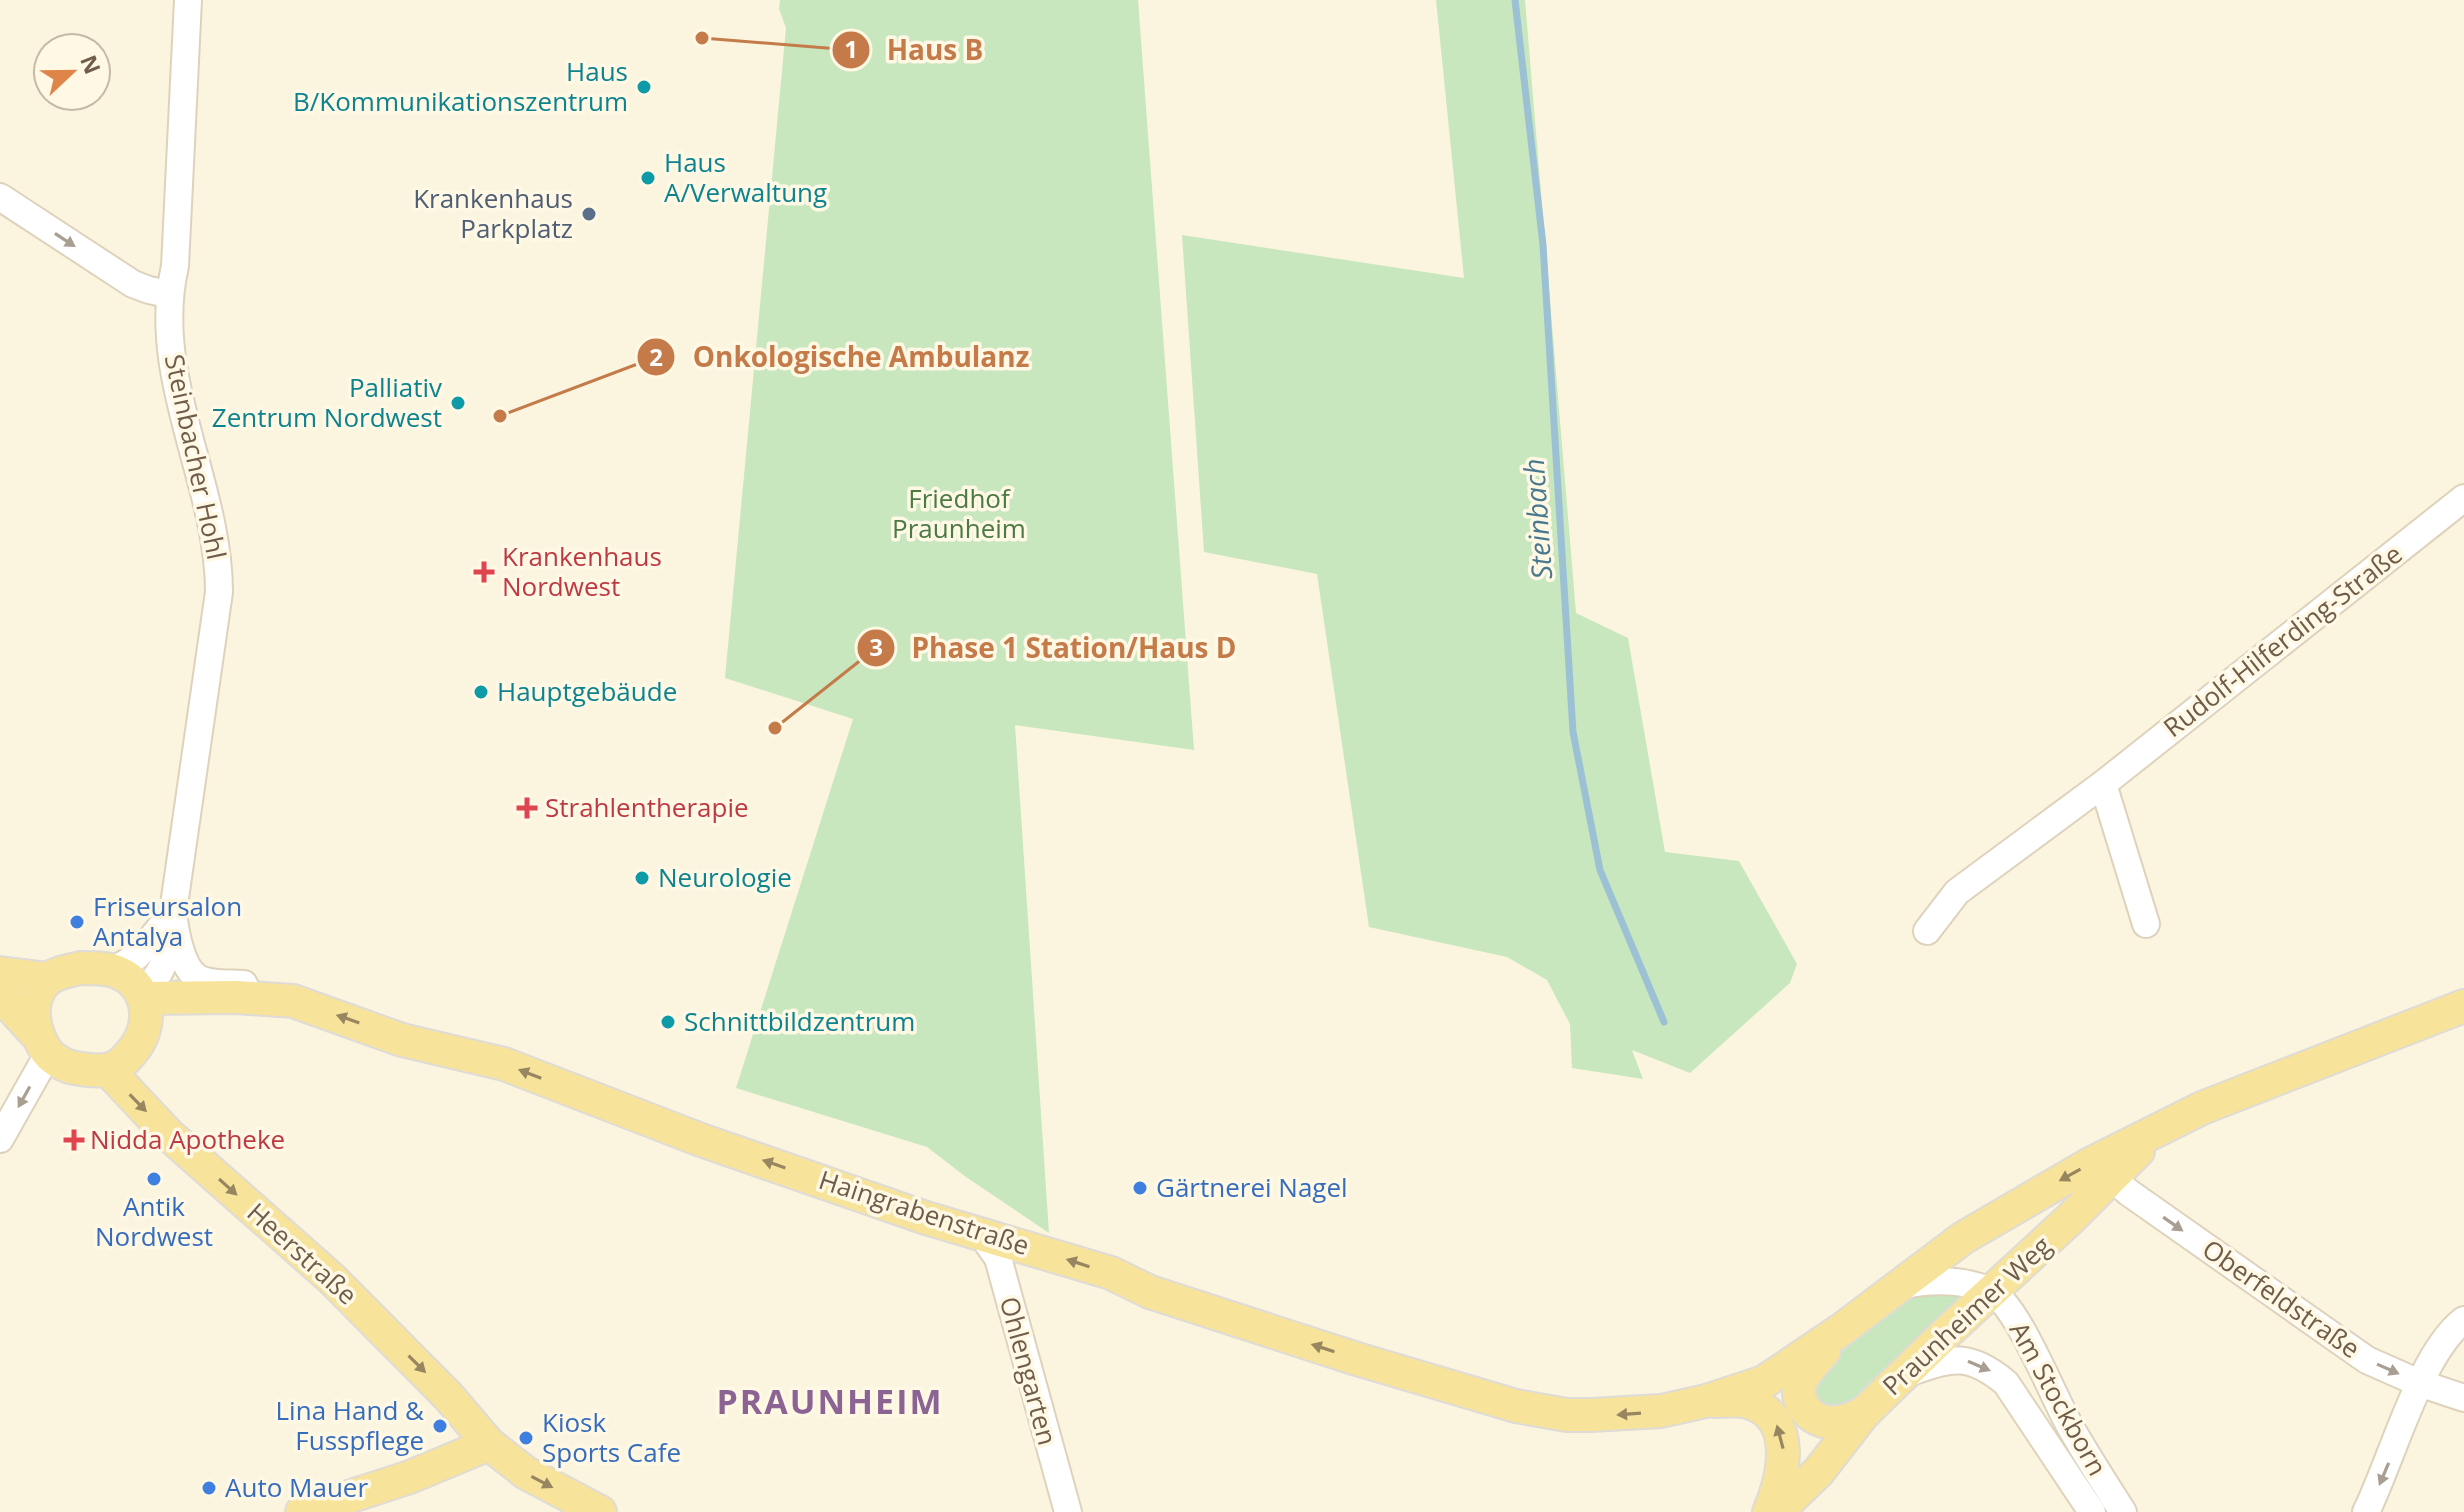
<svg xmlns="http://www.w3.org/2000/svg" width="2464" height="1512" font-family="'Open Sans',sans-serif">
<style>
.green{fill:#c8e7bf}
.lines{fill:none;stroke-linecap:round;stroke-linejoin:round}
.stream{stroke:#9cc1d4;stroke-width:7}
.minor-casing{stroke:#ded2bc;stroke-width:30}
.major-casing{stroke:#dfdbd7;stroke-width:36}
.minor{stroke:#fff;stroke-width:26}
.major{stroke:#f7e49a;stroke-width:32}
.oneway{fill:#a99e92}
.oneway2{fill:#988661}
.culture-dot{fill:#0f9aa8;stroke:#fef8e5;stroke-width:3}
.service-dot{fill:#5c6f8a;stroke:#fef8e5;stroke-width:3}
.health-dot{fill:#e0444e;stroke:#fef8e5;stroke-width:3}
.shop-dot{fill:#3f7fe0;stroke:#fef8e5;stroke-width:3}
.labels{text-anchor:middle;stroke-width:7;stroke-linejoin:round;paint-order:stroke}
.culture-label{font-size:26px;fill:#0d838f;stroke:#fef8e5;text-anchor:start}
.service-label{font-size:26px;fill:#4e5e75;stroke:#fef8e5;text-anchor:end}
.street-label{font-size:26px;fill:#6f5d49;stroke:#fef8e5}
.park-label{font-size:26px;fill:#4b7a44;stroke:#fef8e5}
.health-label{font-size:26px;fill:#be3a42;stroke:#fef8e5;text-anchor:start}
.shop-label{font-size:26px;fill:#366cbe;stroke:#fef8e5;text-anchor:start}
.water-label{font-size:28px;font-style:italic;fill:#4a788f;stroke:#fef8e5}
.district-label{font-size:34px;font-weight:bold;letter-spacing:2px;fill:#8b6493;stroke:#fef8e5}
.leader{fill:none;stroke:#c47b49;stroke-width:3}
.callout-dot{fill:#c47b49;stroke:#fef8e5;stroke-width:3}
.mark-label{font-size:24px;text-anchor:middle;font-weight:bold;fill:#fff}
.callout-label{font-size:28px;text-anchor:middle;font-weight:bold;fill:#c47b49;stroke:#fef8e5;stroke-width:7;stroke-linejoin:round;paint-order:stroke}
</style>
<rect width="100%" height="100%" fill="#fbf5df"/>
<!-- green -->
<g class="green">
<polygon points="780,0 1138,0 1194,750 1015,725 1049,1233 966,1177 927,1147 736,1088 853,719 725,678 786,28 779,9"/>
<polygon points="1436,0 1525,0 1576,613 1628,638 1665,852 1739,861 1797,964 1790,983 1690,1073 1632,1050 1643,1079 1572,1068 1570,1024 1547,980 1507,957 1369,927 1317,574 1204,552 1182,235 1464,278"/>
<polygon points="1960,1290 1964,1300 1915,1339 1840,1412 1819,1408 1812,1381 1817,1373 1911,1293"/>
</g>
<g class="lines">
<!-- stream -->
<polyline class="stream" points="1515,0 1543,245 1573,732 1600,870 1664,1022"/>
<defs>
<g id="minor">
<path d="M188,0L175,266C149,377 219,483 219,592L173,912C175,930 181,968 198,978C210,985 230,983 244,984"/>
<polyline points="0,197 133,284 149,290 168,294"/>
<polyline points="2103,784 2146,924"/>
<polyline points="1927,931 1957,892 2103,784 2464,498"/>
<polyline points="113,971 137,956 173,912"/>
<polyline points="143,996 160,971 176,935"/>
<polyline points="0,1139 48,1054"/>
<polyline points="2111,1177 2128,1192 2367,1360 2419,1383 2464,1398"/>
<polyline points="981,1234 998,1258 1068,1512"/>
<path d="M1899,1286C1928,1280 1961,1278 1990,1291C2017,1303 2054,1399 2071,1428C2087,1456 2105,1484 2123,1512"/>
<path d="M1905,1374C1950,1359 1966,1350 2006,1383L2092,1512"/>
<path d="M2366,1512C2392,1460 2420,1353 2464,1320"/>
</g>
<g id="major">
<path d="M80,968C90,968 101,968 111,970C148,980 155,1020 135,1048C127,1058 119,1068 106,1070C96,1071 85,1070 75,1068C64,1066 51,1059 45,1049C33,1029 27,1000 46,981C54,973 69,971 80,968Z"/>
<polyline points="0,973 47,979"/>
<polyline points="0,995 35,1033"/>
<polyline points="145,998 236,997 293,1001 402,1040 504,1064 701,1140 926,1218 1111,1273 1150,1292 1357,1359 1516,1406 1567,1415 1591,1415 1661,1411 1706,1401 1764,1382 1841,1330 1963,1238 2090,1164 2202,1108 2464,1006"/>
<polyline points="108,1070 169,1135 332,1279 449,1397 489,1444 526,1473 600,1512"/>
<path d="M1824,1351C1817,1360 1806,1370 1801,1381C1793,1400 1809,1420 1828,1422C1841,1424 1853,1418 1864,1413"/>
<path d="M1716,1401C1726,1401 1739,1399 1748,1402C1798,1417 1784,1477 1769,1512"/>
<polyline points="302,1512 410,1477 489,1444"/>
<polyline points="1777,1512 1819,1471 1864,1413 1943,1336 2070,1219 2138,1151"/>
</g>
</defs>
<!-- minor casing -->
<use href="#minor" class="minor-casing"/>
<!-- major casing -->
<use href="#major" class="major-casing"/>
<!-- minor -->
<use href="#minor" class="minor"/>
<!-- major -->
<use href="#major" class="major"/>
</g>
<!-- one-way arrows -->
<defs><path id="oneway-solid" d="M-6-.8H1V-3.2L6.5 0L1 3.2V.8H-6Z" transform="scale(2)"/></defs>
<g class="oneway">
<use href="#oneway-solid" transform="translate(65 240) rotate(33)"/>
<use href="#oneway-solid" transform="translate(24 1097) rotate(119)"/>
<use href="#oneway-solid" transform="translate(2173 1224) rotate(35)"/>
<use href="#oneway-solid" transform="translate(1979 1366) rotate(23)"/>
<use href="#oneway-solid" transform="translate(2388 1369) rotate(24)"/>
<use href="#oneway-solid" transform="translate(2384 1474) rotate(113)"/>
</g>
<g class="oneway2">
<use href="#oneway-solid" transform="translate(348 1019) rotate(-161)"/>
<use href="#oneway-solid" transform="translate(530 1074) rotate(-159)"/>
<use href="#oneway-solid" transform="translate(138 1103) rotate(46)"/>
<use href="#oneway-solid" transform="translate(774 1164) rotate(-161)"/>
<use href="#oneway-solid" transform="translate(2070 1175) rotate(151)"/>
<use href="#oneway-solid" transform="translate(228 1187) rotate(42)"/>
<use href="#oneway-solid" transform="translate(1078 1263) rotate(-162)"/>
<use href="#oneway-solid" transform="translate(1323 1348) rotate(-162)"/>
<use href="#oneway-solid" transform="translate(417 1364) rotate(45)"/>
<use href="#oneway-solid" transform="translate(1629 1414) rotate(176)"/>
<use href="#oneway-solid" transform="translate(1780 1437) rotate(-105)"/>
<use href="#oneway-solid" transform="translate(542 1482) rotate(28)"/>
</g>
<!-- markers -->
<g class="culture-dot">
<circle cx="644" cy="87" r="8"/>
<circle cx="648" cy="178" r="8"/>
<circle cx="458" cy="403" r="8"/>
<circle cx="481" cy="692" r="8"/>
<circle cx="642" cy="878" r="8"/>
<circle cx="668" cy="1022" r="8"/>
</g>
<circle class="service-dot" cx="589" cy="214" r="8"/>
<g class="health-dot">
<path d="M480 560h8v8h8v8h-8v8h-8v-8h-8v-8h8z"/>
<path d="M523 796h8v8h8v8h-8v8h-8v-8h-8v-8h8z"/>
<path d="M70 1128h8v8h8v8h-8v8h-8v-8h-8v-8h8z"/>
</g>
<g class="shop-dot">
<circle cx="77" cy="922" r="8"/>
<circle cx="154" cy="1179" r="8"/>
<circle cx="1140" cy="1188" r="8"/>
<circle cx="440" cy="1426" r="8"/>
<circle cx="526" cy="1438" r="8"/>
<circle cx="209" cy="1488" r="8"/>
</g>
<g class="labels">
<!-- culture labels -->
<g class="culture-label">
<text x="628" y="81" text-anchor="end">Haus<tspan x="628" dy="30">B/Kommunikationszentrum</tspan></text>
<text x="664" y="172">Haus<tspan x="664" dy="30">A/Verwaltung</tspan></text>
<text x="442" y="397" text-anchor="end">Palliativ<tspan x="442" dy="30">Zentrum Nordwest</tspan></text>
<text x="497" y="701">Hauptgebäude</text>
<text x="658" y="887">Neurologie</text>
<text x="684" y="1031">Schnittbildzentrum</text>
</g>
<!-- service labels -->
<g class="service-label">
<text x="573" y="208">Krankenhaus<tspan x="573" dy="30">Parkplatz</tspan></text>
</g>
<!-- street labels -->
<g class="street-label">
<text transform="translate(195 457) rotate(78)" y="9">Steinbacher Hohl</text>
<text transform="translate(2283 641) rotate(-38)" y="9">Rudolf-Hilferding-Straße</text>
<text transform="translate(924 1213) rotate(18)" y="9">Haingrabenstraße</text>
<text transform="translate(302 1254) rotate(42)" y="9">Heerstraße</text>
<text transform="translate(2281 1299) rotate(35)" y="9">Oberfeldstraße</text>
<text transform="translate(1967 1316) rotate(-43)" y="9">Praunheimer Weg</text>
<text transform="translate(1028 1371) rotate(75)" y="9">Ohlengarten</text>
<text transform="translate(2058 1399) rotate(61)" y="9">Am Stockborn</text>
</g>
<!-- park labels -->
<g class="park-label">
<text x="959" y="508">Friedhof<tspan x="959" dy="30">Praunheim</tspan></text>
</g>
<!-- health labels -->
<g class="health-label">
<text x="502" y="566">Krankenhaus<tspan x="502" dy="30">Nordwest</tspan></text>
<text x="545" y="817">Strahlentherapie</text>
<text x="90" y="1149">Nidda Apotheke</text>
</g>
<!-- shop labels -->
<g class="shop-label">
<text x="93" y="916">Friseursalon<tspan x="93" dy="30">Antalya</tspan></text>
<text x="1156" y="1197">Gärtnerei Nagel</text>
<text x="154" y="1216" text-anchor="middle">Antik<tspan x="154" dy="30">Nordwest</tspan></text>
<text x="424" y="1420" text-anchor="end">Lina Hand &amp;<tspan x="424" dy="30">Fusspflege</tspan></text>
<text x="542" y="1432">Kiosk<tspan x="542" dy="30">Sports Cafe</tspan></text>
<text x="225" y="1497">Auto Mauer</text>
</g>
<!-- water labels -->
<g class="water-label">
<text transform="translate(1538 519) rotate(-94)" y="10">Steinbach</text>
</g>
<!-- district labels -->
<g class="district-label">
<text x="830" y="1414">PRAUNHEIM</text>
</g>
</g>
<!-- callouts -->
<path class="leader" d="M702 38L851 50M500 416L656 357M775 728L876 648"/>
<g class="callout-dot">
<circle cx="702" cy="38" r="8"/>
<circle cx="500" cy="416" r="8"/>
<circle cx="775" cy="728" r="8"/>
<circle cx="851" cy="50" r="20"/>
<circle cx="656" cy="357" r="20"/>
<circle cx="876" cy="648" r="20"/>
</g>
<g class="mark-label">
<text x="851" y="58">1</text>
<text x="656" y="366">2</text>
<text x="876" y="656">3</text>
</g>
<g class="callout-label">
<text x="935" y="60">Haus B</text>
<text x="861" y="367">Onkologische Ambulanz</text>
<text x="1074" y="658">Phase 1 Station/Haus D</text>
</g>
<!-- north arrow -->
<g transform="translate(72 72) rotate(68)"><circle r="38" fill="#fef8e5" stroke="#c5baa7" stroke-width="2"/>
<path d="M0-6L14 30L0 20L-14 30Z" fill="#e08549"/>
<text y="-12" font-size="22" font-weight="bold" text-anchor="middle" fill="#6f5d49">N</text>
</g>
</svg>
